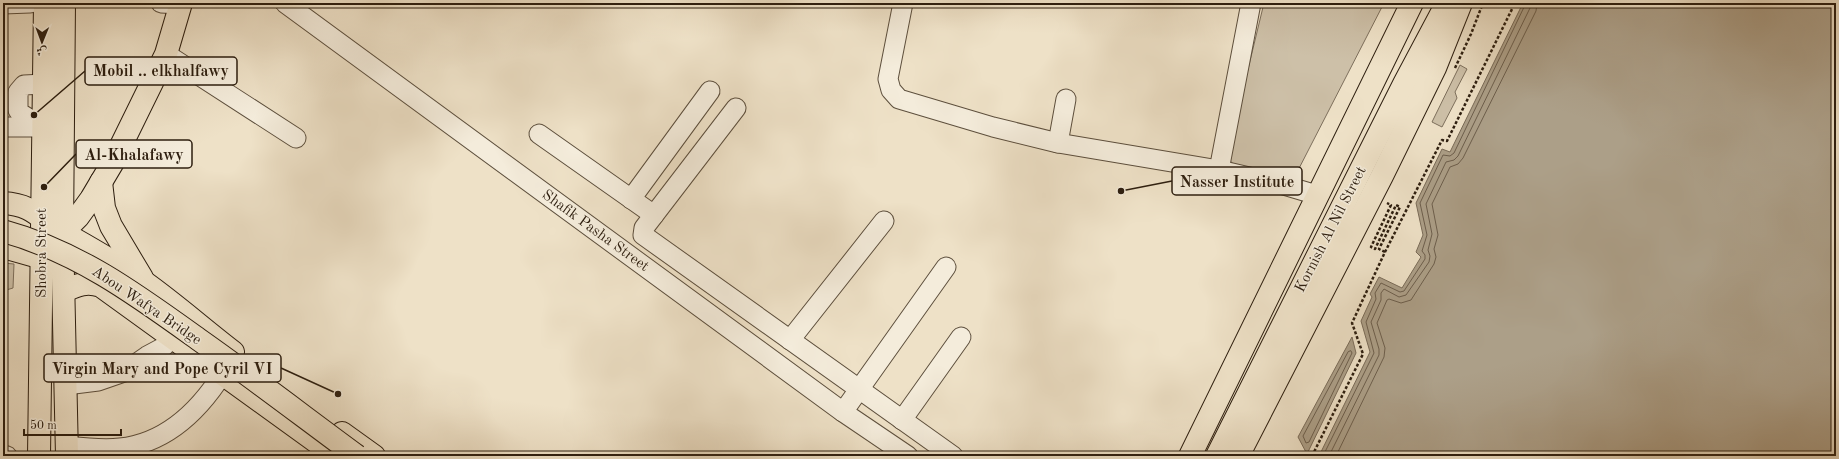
<svg xmlns="http://www.w3.org/2000/svg" width="1839" height="459" font-family="'Old Standard TT',Amiri,serif">
<style>
.green{fill:#cdc0a8;stroke:#7d6f5c}
.water{fill:#ac9f88;stroke:#796b58}
.lines{fill:none;stroke-linecap:round;stroke-linejoin:round}
.shore{stroke:#6c5e4c;stroke-width:1}
.minor-casing{stroke:#5d4f3d;stroke-width:21}
.major-casing{stroke:#2d1e0f;stroke-width:24}
.highway-casing{stroke:#2d1e0f;stroke-width:24}
.path{stroke:#2d1e0f;stroke-width:2.5;stroke-dasharray:3 2;stroke-linecap:butt}
.minor{stroke:#f4ecdb;stroke-width:19}
.major{stroke:#eee1c7;stroke-width:22}
.highway{stroke:#eee1c7;stroke-width:22}
.major-bridge-casing{stroke:#2d1e0f;stroke-width:24;stroke-linecap:butt}
.major-bridge{stroke:#eee1c7;stroke-width:22}
.labels{text-anchor:middle;stroke-width:3;stroke-linejoin:round;paint-order:stroke}
.street-label{font-size:15px;fill:#2d1e0f;stroke:#f4ecdb}
.leader{fill:none;stroke:#2d1e0f;stroke-width:1.5}
.callout-dot{fill:#2d1e0f;stroke:#f4ecdb;stroke-width:1.5}
.callout{fill:#f4ecdb;stroke:#2d1e0f;stroke-width:1.5}
.callout-label{font-size:16px;text-anchor:middle;font-weight:bold;fill:#2d1e0f}
</style>
<rect width="100%" height="100%" fill="#eee1c7"/>
<filter id="stains"><feTurbulence type="fractalNoise" baseFrequency=".005" numOctaves="4"/><feColorMatrix values="0 0 0 0 .2 0 0 0 0 .09 0 0 0 0 .02 0 0 0 .5 -.17"/></filter>
<radialGradient id="worn" r=".72"><stop offset=".6" stop-color="#630" stop-opacity="0"/><stop offset="1" stop-color="#630" stop-opacity=".3"/></radialGradient>
<!-- green -->
<g class="green">
<polygon points="1264,3 1384,3 1292,182 1232,163 1229,159 1229,148"/>
<polygon points="1460,65 1467,69 1455,92 1457,98 1442,127 1432,122"/>
<polygon points="3,263 14,264 13,288 3,291"/>
</g>
<!-- water -->
<g class="water">
<polygon points="1523,3 1836,3 1836,456 1319,456 1370,352 1361,321 1372,297 1370,294 1379,277 1402,288 1421,257 1416,252 1423,235 1416,203 1442,149 1450,152"/>
<polygon points="1352,337 1356,353 1307,454 1298,437"/>
</g>
<g class="lines">
<!-- shore -->
<g class="shore">
<polygon points="1351,351 1352,353 1309,442 1306,443 1303,436 1348,352"/>
<polyline points="1323,456 1374,353 1366,322 1376,299 1375,293 1381,283 1400,292 1404,291 1425,259 1425,255 1422,251 1427,235 1420,203 1443,155 1450,156 1454,153 1526,3"/>
<polyline points="1329,456 1379,355 1379,349 1371,322 1381,300 1381,293 1384,289 1399,297 1406,295 1429,262 1430,256 1428,250 1432,234 1426,204 1446,162 1454,160 1458,156 1530,8 1531,3"/>
<polyline points="1336,456 1384,357 1385,348 1377,323 1387,300 1389,299 1401,303 1411,300 1434,264 1436,257 1434,249 1438,235 1432,204 1450,167 1458,164 1463,158 1536,11 1537,3"/>
</g>
<defs>
<g id="minor">
<polyline points="161,3 181,4"/>
<polyline points="285,3 843,412 908,456"/>
<polyline points="903,3 888,79 891,90 899,99 993,127 1058,143 1219,170 1280,184 1317,195"/>
<polyline points="3,4 30,3"/>
<polyline points="166,54 296,138"/>
<polyline points="736,108 644,228 643,235 953,456"/>
<polyline points="3,127 41,127"/>
<polyline points="43,127 20,113 18,110 18,92 24,85 44,84"/>
<polyline points="539,134 654,215"/>
<polyline points="1058,143 1066,99"/>
<polyline points="1219,170 1251,3"/>
<polyline points="631,199 710,91"/>
<polyline points="790,340 884,221"/>
<polyline points="66,385 98,381 124,372 147,356 162,348 173,337"/>
<polyline points="843,412 946,267"/>
<polyline points="902,420 961,337"/>
<path d="M67,446C85,448 102,450 120,448C167,443 199,411 223,373"/>
<polyline points="3,455 7,456"/>
</g>
<g id="major">
<polyline points="64,3 62,233 67,456"/>
<polyline points="101,182 104,208 111,226 142,278"/>
<path d="M3,203C36,205 39,220 64,233C91,249 119,264 144,282C175,304 203,329 233,352"/>
<polyline points="62,233 78,217 91,199 113,162 166,54 181,3"/>
<polyline points="3,247 42,258"/>
<path d="M64,291C77,285 87,281 101,286L336,456"/>
<polyline points="342,433 374,456"/>
<polyline points="39,456 45,3"/>
</g>
<g id="highway">
<polyline points="1190,456 1412,3"/>
<polyline points="1217,456 1404,84 1447,3"/>
<polyline points="1238,456 1382,176 1435,68 1461,3"/>
</g>
</defs>
<!-- minor casing -->
<use href="#minor" class="minor-casing"/>
<!-- major casing -->
<use href="#major" class="major-casing"/>
<!-- highway casing -->
<use href="#highway" class="highway-casing"/>
<!-- path -->
<g class="path">
<polyline points="1455,68 1471,34 1483,3"/>
<polyline points="1385,252 1379,249 1400,207 1396,205 1375,249 1371,247 1391,205 1387,203"/>
<polyline points="1312,456 1363,354 1352,323 1385,252 1442,140 1447,141 1515,3"/>
</g>
<!-- minor -->
<use href="#minor" class="minor"/>
<!-- major -->
<use href="#major" class="major"/>
<!-- highway -->
<use href="#highway" class="highway"/>
<defs>
<path id="major-bridge" d="M3,231C77,251 137,295 198,339C252,377 304,417 357,456"/>
</defs>
<!-- major-bridge casing -->
<use href="#major-bridge" class="major-bridge-casing"/>
<!-- major-bridge -->
<use href="#major-bridge" class="major-bridge"/>
</g>
<g class="labels">
<!-- street labels -->
<g class="street-label">
<text transform="translate(1330 229) rotate(-63)" y="5">Kornish Al Nil Street</text>
<text transform="translate(596 230) rotate(36)" y="5">Shafik Pasha Street</text>
<text transform="translate(41 253) rotate(-90)" y="5">Shobra Street</text>
<text transform="translate(147 305) rotate(34)" y="5">Abou Wafya Bridge</text>
</g>
</g>
<!-- callouts -->
<path class="leader" d="M34 115L85 71M44 187L76 154M1121 191L1172 181M338 394L281 368"/>
<g class="callout-dot">
<circle cx="34" cy="115" r="4"/>
<circle cx="44" cy="187" r="4"/>
<circle cx="1121" cy="191" r="4"/>
<circle cx="338" cy="394" r="4"/>
</g>
<g class="callout">
<rect x="85" y="57" width="152" height="28" rx="4"/>
<rect x="76" y="140" width="116" height="28" rx="4"/>
<rect x="1172" y="167" width="130" height="28" rx="4"/>
<rect x="44" y="354" width="237" height="28" rx="4"/>
</g>
<g class="callout-label">
<text x="161" y="76">Mobil .. elkhalfawy</text>
<text x="134" y="160">Al-Khalafawy</text>
<text x="1237" y="187">Nasser Institute</text>
<text x="162" y="374">Virgin Mary and Pope Cyril VI</text>
</g>
<!-- margin -->
<rect width="1839" height="459" fill="none" stroke="#eee1c7" stroke-width="16"/>
<rect x="4" y="4" width="1831" height="451" fill="none" stroke="#2d1e0f" stroke-width="2"/>
<rect x="8" y="8" width="1823" height="443" fill="none" stroke="#2d1e0f"/>
<!-- north arrow -->
<g transform="translate(42 42) rotate(181)" stroke="#f4ecdb" stroke-width="3" paint-order="stroke">
<path d="M0-3L7 15L0 10L-7 15Z" fill="#2d1e0f"/>
<text y="-6" font-size="11" font-weight="bold" text-anchor="middle" fill="#2d1e0f">ش</text>
</g>
<!-- scale -->
<path d="M24 429v6h97v-6" fill="none" stroke="#2d1e0f" stroke-width="2"/>
<text x="30" y="429" font-size="12" fill="#2d1e0f" stroke="#f4ecdb" stroke-width="3" paint-order="stroke">50 m</text>
<rect width="100%" height="100%" filter="url(#stains)"/>
<rect width="100%" height="100%" fill="url(#worn)"/>
</svg>
